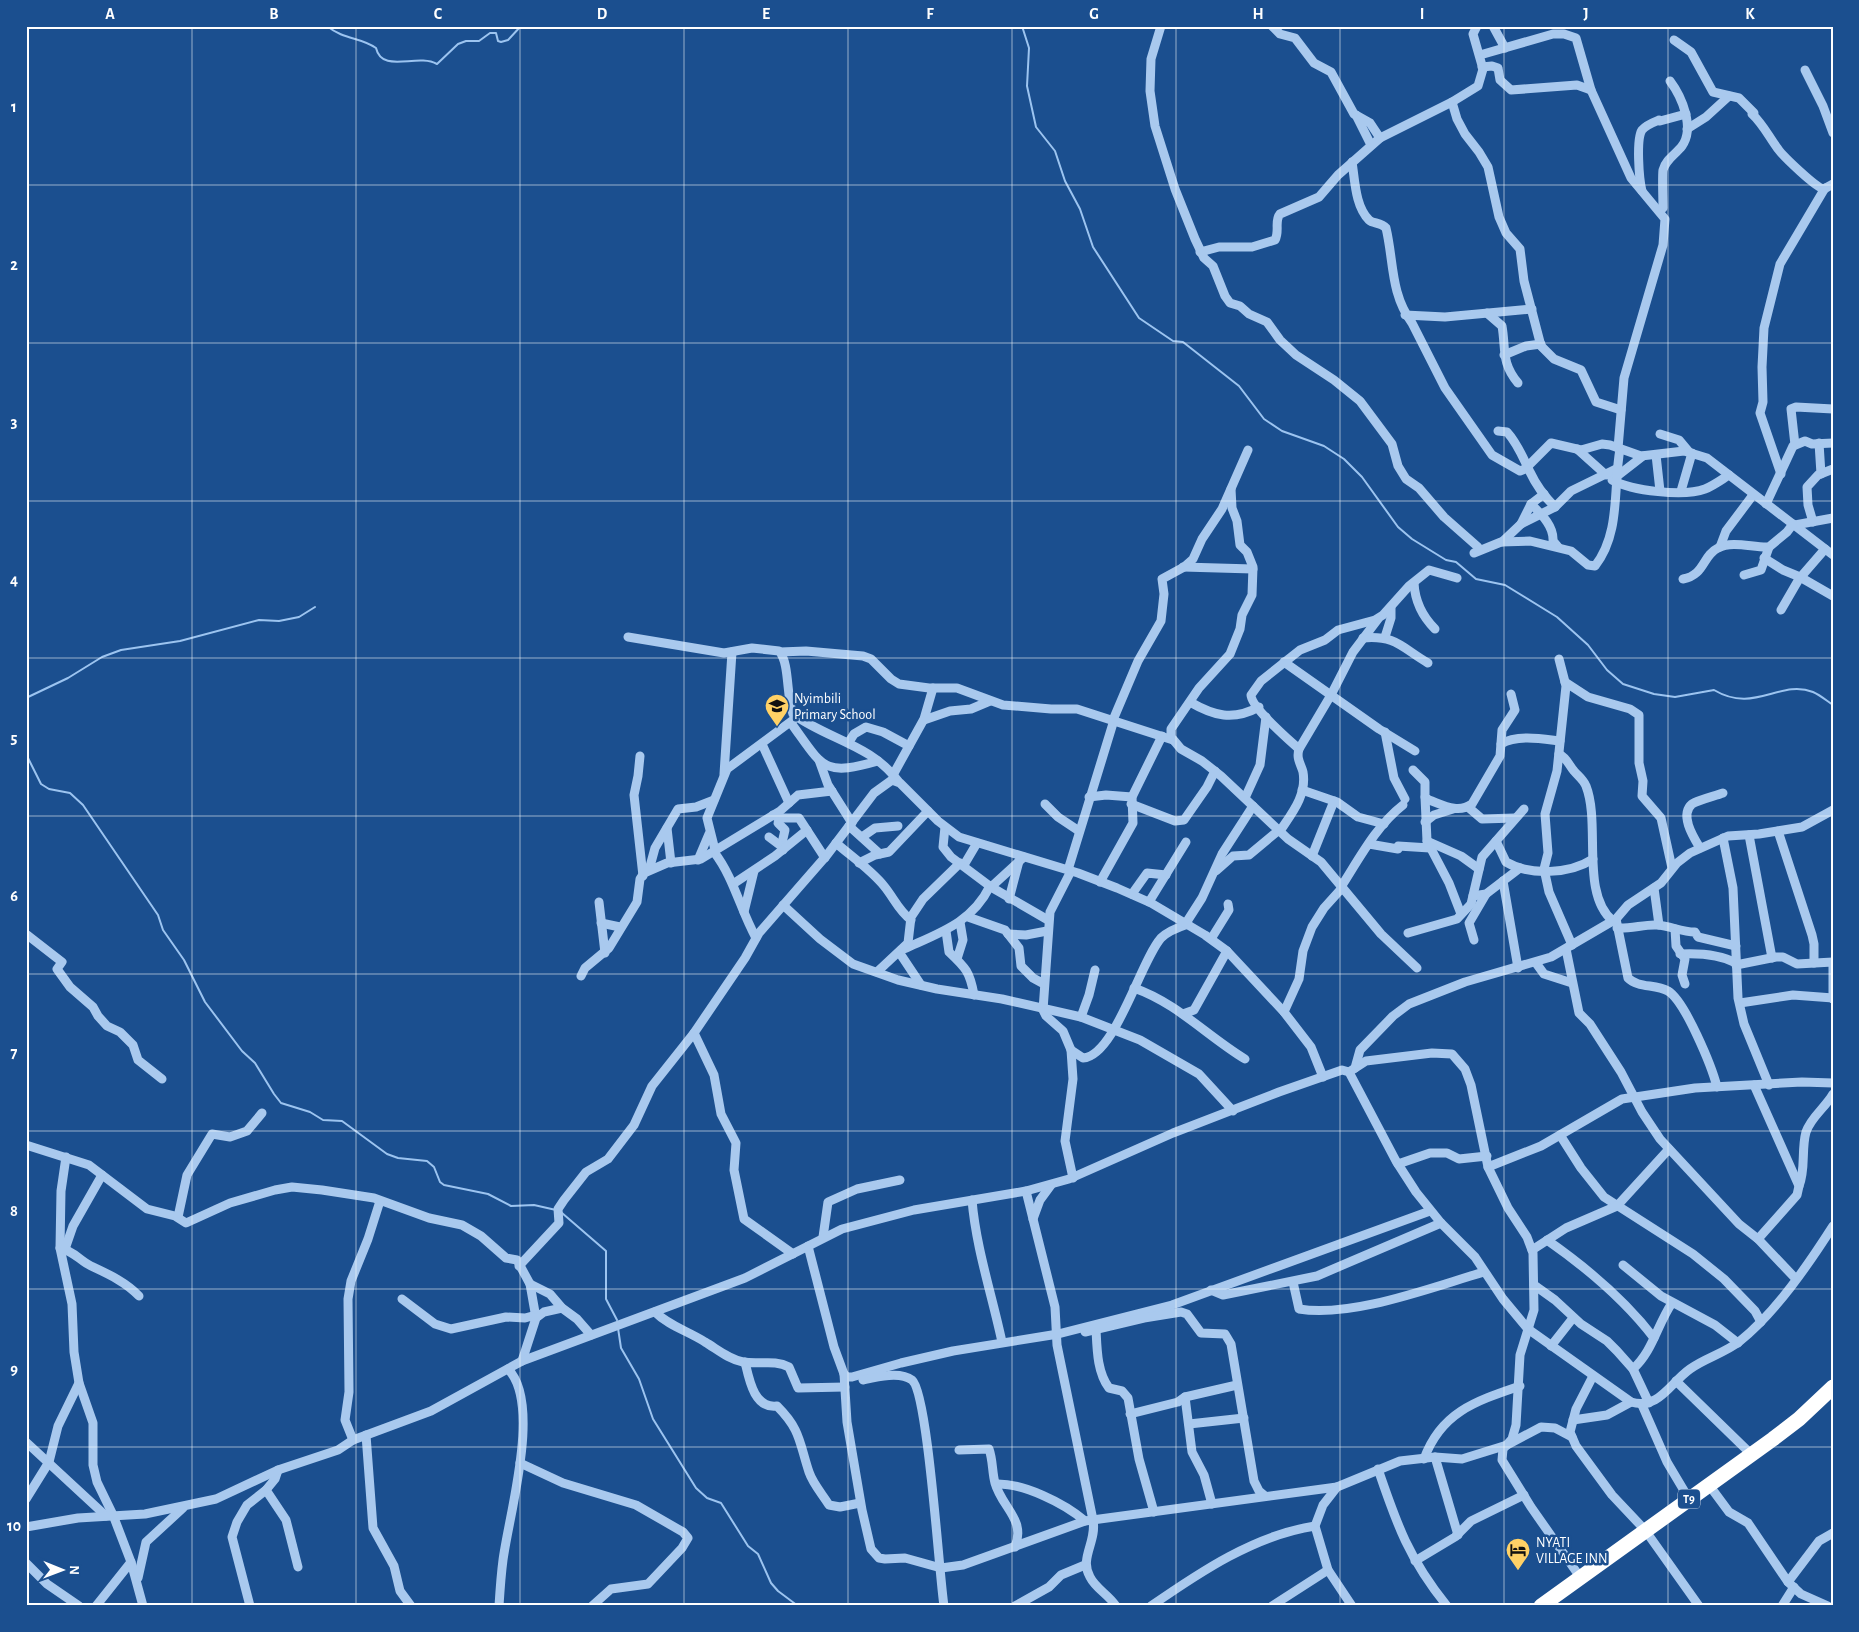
<svg xmlns="http://www.w3.org/2000/svg" width="1859" height="1632" font-family="'Alegreya Sans',sans-serif">
<style>
.lines{fill:none;stroke-linecap:round;stroke-linejoin:round}
.stream{stroke:#9cc4f0;stroke-width:2}
.minor{stroke:#a9c9ee;stroke-width:9}
.highway{stroke:#fff;stroke-width:15}
.grid{fill:none;stroke:#fff;stroke-width:1;stroke-opacity:0.55}
.labels{text-anchor:middle;stroke-width:5;stroke-linejoin:round;paint-order:stroke}
.shield{fill:#1b4f8f;stroke:#bbcadd;stroke-width:1}
.shield-label{font-size:12px;font-weight:bold;fill:#fff}
.poi-label{font-size:14px;fill:#fff;stroke:#1b4f8f;text-anchor:start}
.neatline{fill:none;stroke:#fff;stroke-width:2}
.grid-label{font-size:16px;text-anchor:middle;font-weight:bold;fill:#fff}
</style>
<rect width="100%" height="100%" fill="#1b4f8f"/>
<g class="lines">
<!-- stream -->
<g class="stream">
<path d="M327,26C344,40 361,37 376,48C382,74 417,53 437,64L458,44L466,41H479L490,33H496L498,41L501,42L508,40L521,26"/>
<path d="M1022,26L1029,48L1027,86L1036,127L1055,151L1065,181L1080,209L1093,247L1139,318L1173,341L1183,342L1239,386L1264,419L1282,431L1324,446L1344,459L1362,477L1398,527L1412,539L1446,560L1456,562L1476,579L1505,585L1557,617L1588,645L1607,670L1623,684L1654,694L1675,697L1714,690C1754,714 1780,679 1813,692C1820,695 1827,701 1833,705"/>
<polyline points="26,698 68,678 102,657 121,650 180,641 259,620 279,621 299,617 315,607"/>
<polyline points="26,754 41,784 49,789 70,793 83,805 158,915 163,930 184,960 205,1002 242,1051 255,1063 274,1094 281,1103 310,1112 323,1120 342,1121 387,1154 398,1158 427,1161 434,1167 440,1182 444,1185 488,1194 511,1206 534,1205 556,1210"/>
<polyline points="562,1213 606,1251 606,1299 617,1320"/>
<polyline points="618,1328 621,1348 639,1379 653,1419 696,1488 707,1498 721,1503 748,1546 758,1554 771,1583 778,1591 798,1606"/>
</g>
<!-- minor -->
<g class="minor">
<polyline points="1161,26 1151,59 1150,91 1155,126 1175,189 1195,239 1204,258 1213,266 1225,296 1230,303 1240,306 1249,314 1267,322 1280,340 1296,355 1334,380 1360,401 1392,444 1398,466 1406,479 1419,488 1444,517 1478,547"/>
<polyline points="1272,26 1280,34 1295,38 1314,63 1331,72 1354,114 1370,123 1380,138"/>
<polyline points="1493,26 1505,48"/>
<polyline points="1674,40 1691,52 1713,92 1739,98 1754,113"/>
<polyline points="1480,55 1553,34 1564,34 1576,38 1591,90 1631,178 1665,219 1663,245 1624,378 1618,448"/>
<polyline points="1482,67 1492,66 1498,68 1500,80 1511,90 1577,85 1591,90"/>
<polyline points="1805,70 1823,106 1833,133"/>
<polyline points="1452,102 1457,119 1465,134 1479,152 1488,167 1499,217 1506,233 1520,249 1524,281 1541,346 1554,359 1581,370 1596,402 1621,410"/>
<path d="M1752,114C1763,124 1769,137 1778,149C1783,156 1816,188 1824,189L1833,184"/>
<polyline points="1356,115 1371,145"/>
<polyline points="1660,121 1686,114"/>
<polyline points="1687,129 1706,117 1729,96"/>
<path d="M1352,162C1355,180 1355,206 1369,220C1373,224 1381,222 1386,228C1394,261 1390,293 1412,323L1445,388L1492,455L1520,471L1525,469L1551,443L1581,450L1602,444L1610,445L1641,456L1684,451L1707,458L1833,555"/>
<path d="M1642,191C1639,179 1636,139 1642,130C1646,125 1654,122 1659,120"/>
<path d="M1663,208C1663,202 1662,174 1663,170C1666,159 1676,154 1682,146C1695,128 1682,97 1670,81"/>
<path d="M1200,252L1219,247H1252L1275,240C1280,231 1274,221 1280,214L1319,197L1338,175L1380,138L1452,102L1478,86L1483,69L1473,34L1477,26"/>
<path d="M1487,313L1502,326C1506,349 1501,363 1518,383"/>
<polyline points="1405,315 1445,317 1532,309"/>
<polyline points="1504,355 1526,346 1541,344"/>
<path d="M1498,431L1507,432C1518,444 1523,458 1530,472C1536,485 1545,497 1555,507"/>
<polyline points="1660,434 1679,440 1689,452"/>
<polyline points="1819,443 1821,474"/>
<polyline points="1795,445 1791,409 1796,407 1833,409"/>
<polyline points="1577,449 1606,475"/>
<polyline points="1656,455 1660,491"/>
<polyline points="1781,474 1760,413 1763,402 1762,367 1764,328 1780,264 1825,188"/>
<polyline points="1616,477 1643,456"/>
<path d="M1612,480C1632,491 1684,497 1705,489C1713,486 1721,480 1729,475"/>
<polyline points="1231,489 1232,508 1237,521 1240,545 1247,552 1253,567 1252,595 1242,615 1240,629 1230,654 1199,688 1171,729 1171,737 1181,749 1202,761 1221,776 1288,839 1321,862 1381,934 1417,968"/>
<polyline points="1681,491 1692,453"/>
<path d="M1531,504C1541,514 1554,526 1553,541L1558,547"/>
<polyline points="1766,504 1793,446 1805,441 1812,444 1833,443"/>
<polyline points="1813,522 1808,505 1807,487 1818,475 1833,469"/>
<polyline points="1521,524 1531,504 1544,494"/>
<polyline points="1795,525 1833,518"/>
<polyline points="1502,542 1521,524 1555,507 1571,491 1616,469"/>
<polyline points="1720,547 1726,531 1753,495"/>
<path d="M1474,553L1501,542L1530,541L1571,551L1588,565L1595,566C1621,533 1613,487 1620,449"/>
<polyline points="1764,558 1783,570 1800,577"/>
<polyline points="1183,567 1253,569"/>
<polyline points="1744,575 1761,570 1769,547"/>
<polyline points="1800,577 1833,596"/>
<path d="M1683,579C1705,575 1702,556 1718,548C1733,540 1753,548 1769,547L1787,532L1793,524"/>
<path d="M1414,583C1415,602 1422,616 1435,629"/>
<polyline points="1781,610 1799,579 1825,549"/>
<path d="M628,637L724,653L752,648L779,651C790,663 786,697 793,714C827,739 872,745 898,781"/>
<polyline points="1385,637 1391,618 1391,608"/>
<path d="M1363,638C1396,635 1402,648 1428,663"/>
<polyline points="780,652 806,651 863,656 871,659 891,679 899,684 929,688 957,688 1003,705 1051,709 1077,709 1173,740"/>
<polyline points="1559,659 1566,686 1557,771 1545,814 1548,853 1544,869 1549,892 1572,945"/>
<polyline points="1284,662 1379,729 1415,751"/>
<polyline points="1565,682 1588,697 1630,709 1639,715 1639,763 1643,781 1642,796 1661,818 1672,868"/>
<path d="M1190,702C1214,716 1233,721 1259,707"/>
<polyline points="924,720 950,711 971,709 990,701"/>
<polyline points="1113,720 1138,661 1161,621 1164,594 1162,579 1184,567 1193,559 1202,539 1222,509 1248,450"/>
<path d="M791,723C823,767 822,777 878,761"/>
<polyline points="1385,732 1394,778 1405,799"/>
<polyline points="849,742 854,734 866,727 883,732 909,746"/>
<polyline points="762,744 789,803"/>
<path d="M1501,744C1517,734 1543,739 1560,741"/>
<path d="M1299,749C1289,740 1251,707 1251,695L1261,681L1300,650L1325,640L1338,630L1375,620L1383,615L1409,586L1429,570L1457,578"/>
<path d="M1559,754C1567,758 1568,764 1574,771C1578,776 1583,779 1586,786C1601,824 1580,894 1613,921"/>
<polyline points="640,756 638,776 634,795 643,876"/>
<polyline points="819,760 828,785 852,823"/>
<path d="M1413,770L1425,782V797L1429,800C1443,805 1458,814 1472,804L1500,756L1502,730L1515,710L1511,694"/>
<polyline points="724,774 732,652"/>
<polyline points="893,775 924,719 933,688"/>
<polyline points="1302,790 1337,802 1358,817 1384,824"/>
<polyline points="1089,797 1106,795 1132,797"/>
<polyline points="1425,797 1427,841 1449,883 1461,914"/>
<polyline points="1245,798 1260,765 1266,717"/>
<polyline points="1045,804 1058,817 1079,831"/>
<polyline points="1131,804 1175,821 1184,820 1207,787 1215,771"/>
<polyline points="1468,807 1482,819 1515,818"/>
<polyline points="773,815 780,818 799,818 825,858"/>
<polyline points="780,818 778,823 785,830 782,843 783,850"/>
<polyline points="1425,822 1434,815 1453,809"/>
<polyline points="849,826 880,854"/>
<polyline points="945,827 943,847 951,857 991,887 1048,920"/>
<polyline points="667,828 671,863"/>
<path d="M1280,831C1292,813 1307,795 1303,772C1301,764 1296,759 1299,749L1331,695L1353,652L1378,619"/>
<polyline points="1778,831 1812,935 1814,944 1814,963"/>
<polyline points="1749,835 1772,958"/>
<polyline points="769,837 781,846"/>
<polyline points="862,837 875,828 898,826"/>
<polyline points="1723,838 1733,888 1738,998 1744,1024 1769,1085"/>
<polyline points="1427,841 1461,856 1479,869"/>
<path d="M1496,841L1506,862C1530,876 1570,874 1593,859"/>
<path d="M836,843C852,857 871,870 884,886C894,898 898,910 911,920"/>
<polyline points="1369,844 1398,849"/>
<polyline points="1398,846 1430,848"/>
<path d="M1700,848C1694,838 1679,815 1692,804C1698,800 1715,796 1723,793"/>
<polyline points="715,850 707,818 727,769 797,717"/>
<path d="M714,852C734,878 740,909 756,938"/>
<polyline points="1312,856 1334,801"/>
<polyline points="698,860 709,834"/>
<polyline points="859,863 875,855 889,852 928,811"/>
<polyline points="964,865 977,843"/>
<polyline points="649,870 655,848 678,809 696,807 714,800"/>
<polyline points="1068,870 1114,720"/>
<polyline points="1071,871 1050,912 1043,1010 1046,1016 1063,1031 1071,1050 1073,1079 1065,1141 1073,1178"/>
<polyline points="1216,871 1233,856 1249,855 1279,830"/>
<polyline points="1503,881 1518,968"/>
<polyline points="1100,882 1133,823 1132,797 1162,736"/>
<polyline points="733,884 775,856 807,830"/>
<polyline points="991,887 1024,857"/>
<path d="M1341,887C1359,859 1376,826 1403,805"/>
<polyline points="1654,888 1659,925"/>
<polyline points="1132,894 1147,873 1166,875"/>
<polyline points="1473,896 1486,894 1520,868"/>
<polyline points="1009,899 1019,861"/>
<polyline points="599,902 605,953"/>
<polyline points="1149,902 1186,842"/>
<polyline points="783,905 820,939 853,964 898,980 937,989 1002,999 1081,1017 1140,1040 1199,1074 1233,1111"/>
<polyline points="744,912 754,871"/>
<polyline points="968,917 1005,930 1019,948 1021,966 1033,978 1044,984"/>
<path d="M1616,919L1628,978C1638,988 1655,984 1668,991C1685,1001 1712,1067 1717,1087"/>
<polyline points="601,923 620,927"/>
<polyline points="1186,923 1202,898 1222,854 1253,806"/>
<path d="M1617,928C1630,929 1646,924 1657,925C1671,926 1681,932 1695,932L1698,937L1736,946"/>
<polyline points="1675,929 1676,946 1685,959 1682,975 1685,984"/>
<path d="M946,931L949,952C966,968 970,972 974,995"/>
<polyline points="1408,933 1457,919 1471,904 1482,857 1524,809"/>
<polyline points="26,934 62,962 57,969 70,987 93,1007 98,1016 107,1026 120,1032 133,1045 138,1060 162,1079"/>
<polyline points="1008,934 1026,935 1047,931"/>
<polyline points="1211,939 1229,910 1228,904"/>
<polyline points="1474,940 1469,923 1486,894"/>
<path d="M904,949C939,933 972,923 990,886"/>
<polyline points="1566,949 1579,1013 1590,1024 1621,1072 1642,1112 1660,1139 1739,1224 1758,1239 1795,1278"/>
<polyline points="899,952 921,985"/>
<path d="M1680,954C1700,953 1719,954 1736,963"/>
<polyline points="957,959 963,940 960,922"/>
<polyline points="1536,963 1544,974 1572,983"/>
<polyline points="1736,965 1776,957 1783,957 1797,964 1833,962"/>
<polyline points="1833,965 1833,999"/>
<polyline points="877,972 908,943 911,917 923,899 960,863"/>
<polyline points="581,976 585,968 609,948 637,902 640,879 644,873 667,863 701,859 780,811 798,795 832,791"/>
<path d="M1134,988C1177,1003 1207,1036 1245,1059"/>
<polyline points="1740,1003 1793,995 1833,998"/>
<polyline points="1284,1012 1299,979 1303,951 1312,927 1324,908 1342,888"/>
<polyline points="1183,1014 1194,1010 1227,951"/>
<polyline points="1081,1017 1089,995 1095,970"/>
<polyline points="694,1033 714,1075 721,1114 736,1143 734,1170 744,1219 793,1254"/>
<path d="M1071,1050L1083,1058C1115,1056 1140,962 1161,938C1168,931 1179,927 1188,924"/>
<polyline points="1355,1068 1360,1050 1393,1016 1409,1004 1465,982 1551,957 1616,919 1628,905 1661,883 1677,863 1690,853 1728,836 1759,834 1802,827 1833,810"/>
<polyline points="1349,1072 1366,1061 1432,1053 1452,1054 1465,1069 1471,1085 1488,1167 1508,1208 1527,1237 1533,1253 1534,1310 1520,1355 1516,1425 1512,1439 1503,1449 1502,1460 1531,1507 1580,1577"/>
<polyline points="1754,1085 1799,1186 1797,1195 1758,1239"/>
<polyline points="1560,1135 1581,1168 1604,1197 1693,1254 1724,1279 1755,1311 1761,1322"/>
<polyline points="26,1145 89,1165 147,1209 175,1216 186,1223 230,1203 275,1190 292,1187 322,1190 374,1198 429,1218 462,1225 481,1236 506,1258 517,1260 530,1284 536,1318"/>
<polyline points="66,1157 61,1191 60,1248 72,1304 74,1352 79,1383 93,1423 93,1465 97,1482 113,1515 131,1562 143,1606"/>
<polyline points="1398,1164 1430,1153 1447,1153 1459,1159 1487,1156"/>
<polyline points="1488,1167 1541,1146 1622,1099 1695,1088 1802,1082 1833,1083"/>
<path d="M1799,1186C1806,1169 1801,1150 1806,1132C1811,1117 1825,1108 1833,1094"/>
<path d="M1026,1191L1055,1307L1057,1345L1093,1520C1097,1542 1079,1558 1090,1577C1096,1589 1108,1594 1116,1606"/>
<path d="M972,1200C976,1248 992,1295 1002,1342"/>
<polyline points="178,1217 187,1175 212,1134 230,1137 247,1131 262,1113"/>
<polyline points="1033,1219 1040,1200 1051,1185"/>
<polyline points="823,1237 828,1202 857,1189 900,1180"/>
<path d="M1547,1240C1587,1268 1625,1300 1654,1338"/>
<polyline points="808,1246 834,1347 844,1374 847,1377 852,1377 901,1363 953,1351 1058,1334 1172,1305 1430,1211"/>
<path d="M60,1248C74,1251 80,1261 91,1266C108,1274 126,1282 139,1296"/>
<polyline points="65,1249 73,1226 102,1175"/>
<polyline points="1532,1250 1566,1228 1617,1206 1669,1149"/>
<polyline points="1623,1265 1661,1296 1715,1325 1738,1343"/>
<polyline points="519,1266 559,1223 558,1209 564,1200 586,1172 608,1159 634,1125 652,1086 694,1033 745,958 759,933 827,855 874,793 892,780 900,783 938,821 959,837 1078,873 1117,888 1151,903 1205,935 1227,951 1284,1012 1311,1047 1323,1077"/>
<path d="M1293,1282L1299,1309C1352,1318 1432,1287 1484,1272"/>
<polyline points="530,1284 550,1294 562,1308 577,1319 591,1335"/>
<polyline points="1534,1285 1555,1300 1581,1324 1607,1341 1617,1351 1633,1369 1649,1403"/>
<polyline points="1211,1290 1223,1295 1317,1276 1441,1223"/>
<polyline points="402,1299 435,1324 451,1329 506,1317 525,1318 536,1315"/>
<path d="M655,1312C669,1326 688,1331 705,1342C717,1349 728,1359 743,1362C759,1365 774,1359 789,1367L798,1388L845,1387"/>
<path d="M1096,1329C1097,1349 1097,1372 1109,1388L1122,1391L1128,1398L1139,1459L1154,1512"/>
<polyline points="1085,1332 1144,1318 1181,1312 1187,1314 1201,1333 1225,1334 1231,1344 1254,1481 1259,1491 1265,1496"/>
<polyline points="1551,1346 1573,1318"/>
<polyline points="522,1361 536,1318 544,1312 562,1308"/>
<path d="M745,1362C749,1379 754,1409 777,1406C801,1430 799,1442 809,1472C813,1484 823,1495 829,1505L840,1507L860,1503"/>
<path d="M1633,1369C1653,1351 1657,1325 1672,1303"/>
<polyline points="844,1374 847,1422 862,1510 871,1549 879,1558 885,1559 905,1558 941,1568 963,1565 1085,1521 1337,1487"/>
<polyline points="1593,1376 1576,1409 1570,1432 1576,1446 1612,1495 1645,1530 1699,1606"/>
<path d="M863,1380C876,1377 900,1371 912,1380C928,1393 939,1574 944,1606"/>
<polyline points="1676,1381 1751,1454"/>
<polyline points="1185,1397 1192,1452 1204,1475 1212,1504"/>
<polyline points="1642,1405 1667,1462 1689,1499"/>
<polyline points="1130,1414 1178,1402 1185,1397 1237,1385"/>
<polyline points="1573,1420 1607,1415 1631,1402"/>
<polyline points="1189,1424 1244,1418"/>
<polyline points="366,1435 373,1528 394,1566 400,1591 411,1606"/>
<polyline points="353,1440 345,1420 349,1392 348,1299 351,1281 368,1239 380,1201"/>
<polyline points="26,1442 106,1516"/>
<path d="M959,1450L989,1449C993,1460 992,1472 995,1483C1002,1508 1026,1519 1015,1547"/>
<polyline points="1435,1457 1458,1535"/>
<path d="M1424,1459C1441,1412 1476,1401 1520,1386"/>
<polyline points="520,1463 563,1483 636,1505 683,1532 688,1538 682,1548 648,1584 611,1589 592,1606"/>
<path d="M1378,1469C1397,1525 1409,1559 1447,1606"/>
<polyline points="278,1470 275,1479 266,1490 286,1520 298,1567"/>
<path d="M996,1484C1023,1483 1064,1503 1085,1521"/>
<polyline points="1709,1485 1729,1512 1748,1523 1788,1582 1801,1594 1828,1606"/>
<polyline points="26,1499 49,1462 58,1426 79,1383"/>
<path d="M26,1527L78,1518L145,1514L216,1499L278,1470L338,1450L353,1440L431,1411L522,1361L745,1278L842,1229L914,1210L1026,1191L1069,1179L1173,1133L1279,1092L1342,1070L1349,1072L1396,1161L1416,1192L1441,1223L1475,1257L1503,1299L1528,1329L1631,1402C1659,1410 1669,1384 1690,1369C1705,1358 1725,1353 1740,1341C1776,1312 1808,1265 1833,1226"/>
<polyline points="1415,1561 1455,1537 1471,1521 1524,1495"/>
<polyline points="26,1563 47,1584 79,1606"/>
<polyline points="138,1578 146,1542 183,1508"/>
<polyline points="1788,1582 1819,1541 1833,1533"/>
<polyline points="96,1606 131,1562"/>
<polyline points="250,1606 232,1537 237,1522 247,1505 266,1490"/>
<path d="M499,1606C500,1590 501,1575 503,1560C509,1514 542,1404 508,1369"/>
<polyline points="1015,1606 1049,1587 1061,1575 1085,1565"/>
<path d="M1151,1606C1200,1572 1255,1535 1315,1526"/>
<polyline points="1272,1606 1328,1570"/>
<polyline points="1352,1606 1328,1570 1315,1526 1323,1505 1337,1487 1400,1461 1435,1457 1462,1459 1507,1445 1541,1427 1555,1428 1572,1437"/>
<polyline points="1782,1606 1794,1587"/>
</g>
<!-- highway -->
<polyline class="highway" points="1541,1606 1773,1439 1799,1419 1833,1387"/>
</g>
<!-- grid -->
<path class="grid" d="M192,26V1606M356,26V1606M520,26V1606M684,26V1606M848,26V1606M1012,26V1606M1176,26V1606M1340,26V1606M1504,26V1606M1668,26V1606M26,185H1833M26,343H1833M26,501H1833M26,658H1833M26,816H1833M26,974H1833M26,1131H1833M26,1289H1833M26,1447H1833"/>
<!-- icons -->
<defs>
<symbol id="school-pin" viewBox="-11 -11 22 30"><path d="M0 17L-7.5 6A9.5 9.5 0 1 1 7.5 6Z" fill="#ffd166" stroke="#1b4f8f"/><path d="M0-5L7-2L0 1L-7-2ZM-4 1L0 2.5L4 1V4Q0 6-4 4Z" fill="#111"/></symbol>
<symbol id="hotel-pin" viewBox="-11 -11 22 30"><path d="M0 17L-7.5 6A9.5 9.5 0 1 1 7.5 6Z" fill="#ffd166" stroke="#1b4f8f"/><path d="M-6-4.5h1.5V1H6V5H4.5V3h-9V5H-6ZM-4 0a1.8 1.8 0 1 1 3.6 0ZM.5 0V-2.5h3Q6-2.5 6 0Z" fill="#111"/></symbol>
</defs>
<g fill-rule="evenodd">
<use href="#school-pin" x="763" y="692" width="28" height="38"/>
<use href="#hotel-pin" x="1504" y="1536" width="28" height="38"/>
</g>
<g class="labels">
<!-- shield labels -->
<rect class="shield" x="1678" y="1489.5" width="22" height="19" rx="4"/>
<g class="shield-label">
<text x="1689" y="1503">T9</text>
</g>
<!-- poi labels -->
<g class="poi-label">
<text x="794" y="703">Nyimbili<tspan x="794" dy="16">Primary School</tspan></text>
<text x="1536" y="1547">NYATI<tspan x="1536" dy="16">VILLAGE INN</tspan></text>
</g>
</g>
<!-- border -->
<rect width="1859" height="1632" fill="none" stroke="#1b4f8f" stroke-width="55"/>
<!-- north arrow -->
<g transform="translate(62 1570) rotate(91)" stroke="#1b4f8f" stroke-width="4" paint-order="stroke">
<path d="M0-4L9 19L0 12L-9 19Z" fill="#ffffff"/>
<text y="-8" font-size="14" font-weight="bold" text-anchor="middle" fill="#ffffff">N</text>
</g>
<rect x="28" y="28" width="1804" height="1576" class="neatline"/>
<g class="grid-label">
<text x="110" y="19">A</text>
<text x="274" y="19">B</text>
<text x="438" y="19">C</text>
<text x="602" y="19">D</text>
<text x="766" y="19">E</text>
<text x="930" y="19">F</text>
<text x="1094" y="19">G</text>
<text x="1258" y="19">H</text>
<text x="1422" y="19">I</text>
<text x="1586" y="19">J</text>
<text x="1750" y="19">K</text>
<text x="14" y="112">1</text>
<text x="14" y="270">2</text>
<text x="14" y="427">3</text>
<text x="14" y="585">4</text>
<text x="14" y="743">5</text>
<text x="14" y="901">6</text>
<text x="14" y="1058">7</text>
<text x="14" y="1216">8</text>
<text x="14" y="1374">9</text>
<text x="14" y="1531">10</text>
</g>
</svg>
